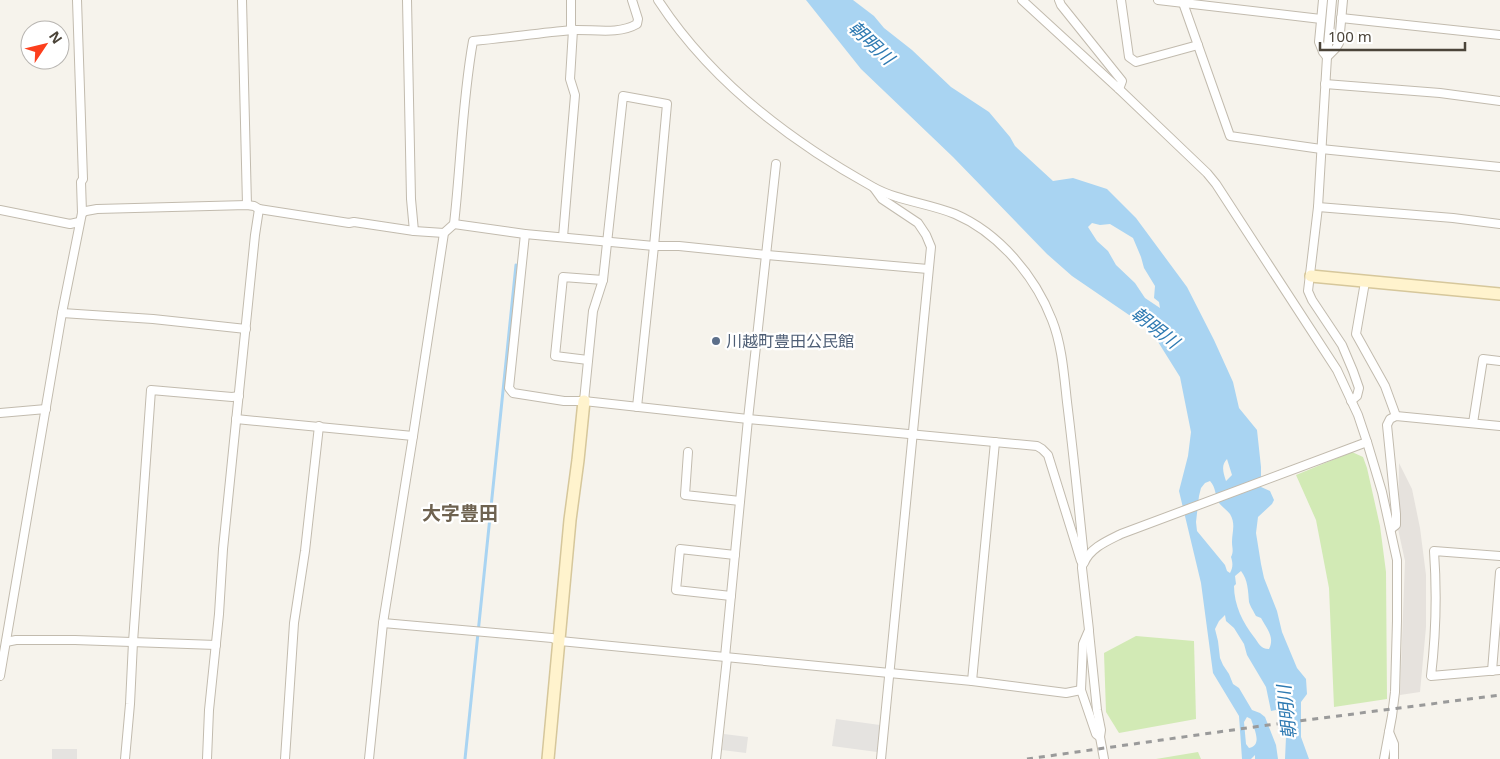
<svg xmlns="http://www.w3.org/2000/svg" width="1500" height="759" font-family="'Noto Sans','Noto Sans JP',sans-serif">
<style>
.industrial{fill:#e6e2dd}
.green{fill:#d2eab5}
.parking{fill:#e5e3e0}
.water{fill:#a9d4f2;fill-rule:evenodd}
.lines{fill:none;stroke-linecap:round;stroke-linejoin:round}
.stream{stroke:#a9d4f2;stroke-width:3}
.street-casing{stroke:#c2bbae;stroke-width:10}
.secondary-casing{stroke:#d6c79b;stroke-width:14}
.street{stroke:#fff;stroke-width:8}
.secondary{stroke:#fff3cd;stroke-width:11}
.rail{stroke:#9a9a9a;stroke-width:3;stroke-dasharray:6 6;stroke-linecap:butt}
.service-dot{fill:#5c6f8a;stroke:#fff;stroke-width:2}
.labels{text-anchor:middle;stroke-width:4.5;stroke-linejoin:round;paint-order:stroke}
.service-label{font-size:16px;fill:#4e5e75;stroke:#fff;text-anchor:start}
.water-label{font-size:18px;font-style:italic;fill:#2e7ab2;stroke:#fff}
.quarter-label{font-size:19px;font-weight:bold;fill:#6e6250;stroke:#fff}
</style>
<rect width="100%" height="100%" fill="#f6f3ec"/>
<!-- industrial -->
<polygon class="industrial" points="1399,463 1412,489 1420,528 1426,575 1426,627 1420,692 1400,695 1405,561 1398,529"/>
<!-- green -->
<g class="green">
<polygon points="1352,452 1363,457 1367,468 1380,526 1386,572 1387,699 1334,707 1329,588 1316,520 1296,475"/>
<polygon points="1136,636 1194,641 1196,719 1119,733 1106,712 1104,653"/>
<polygon points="1198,752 1201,759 1156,759"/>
</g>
<!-- parking -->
<g class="parking">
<polygon points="836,719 880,725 877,752 832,746"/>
<polygon points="724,734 748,737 746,753 722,750"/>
<rect x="52" y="749" width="25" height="10"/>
</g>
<!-- water -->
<path class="water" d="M806,0H853L874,16L884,28L912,50L951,87L989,112L1010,137L1015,146L1053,181L1073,178L1107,189L1136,218L1187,287L1214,340L1233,382L1239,408L1257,430L1261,467V487L1270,491L1274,500L1272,504L1258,517L1256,533L1261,564L1264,578L1277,611L1282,632L1297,668L1306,679L1307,694L1301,702V737L1309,759H1285L1286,737L1281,713L1276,710L1271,711L1266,687L1247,655L1244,644L1234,628L1226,621L1225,615L1219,621L1215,629L1218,641L1220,658L1223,665L1229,674L1233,684L1239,688L1252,710L1260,713L1265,717L1276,745L1278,759H1255V755L1251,759H1242L1239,716L1213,673L1201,583L1179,491L1188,456L1191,432L1180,377L1155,337L1132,317L1072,276L1047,254L953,157L861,69ZM1092,223L1100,225L1110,224L1133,238L1141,257L1144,268L1155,286L1154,298L1159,302L1160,308L1145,298L1135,283L1116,265L1108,251L1097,241L1088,227ZM1227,459L1232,475L1226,481C1223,472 1221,465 1227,459ZM1210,481C1216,487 1215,496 1219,503C1222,507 1227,510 1230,514C1236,524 1232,532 1232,542C1232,548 1234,551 1231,557C1233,563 1233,568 1230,573L1227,571L1225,565L1197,531L1196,522L1199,496L1201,488L1205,483ZM1241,571C1248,580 1248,591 1249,602C1250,606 1254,612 1256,616L1261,618C1267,629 1275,637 1269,649C1260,649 1259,643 1254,637C1243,623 1234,605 1234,586L1236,584L1235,576ZM1247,717L1251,719C1254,729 1263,745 1249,748L1246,744L1244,722Z"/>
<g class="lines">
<!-- stream -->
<polyline class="stream" points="465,759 516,265"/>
<defs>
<g id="street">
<polyline points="242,0 247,205"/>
<polyline points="407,0 411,199 414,231"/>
<path d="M658,0C710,80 790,141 873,187C898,201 928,203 955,214C999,233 1035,276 1052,320C1062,345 1064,375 1067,402C1073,450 1078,499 1083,548L1082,568L1089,630L1083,644L1081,690L1096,734L1100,737L1104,759"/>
<polyline points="1022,0 1119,89 1207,173 1216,184 1337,370 1358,415 1367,442 1382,492 1397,560 1397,621 1395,692 1392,716 1384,759"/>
<polyline points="1059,0 1061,5 1122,81 1119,89"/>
<polyline points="1121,0 1129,57 1136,62 1198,45"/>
<polyline points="1158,0 1321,19"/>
<polyline points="1182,0 1230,136 1321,149 1500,167"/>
<polyline points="1323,0 1319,42 1323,52 1327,57"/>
<polyline points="1332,0 1327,57 1318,207 1308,291 1312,300 1342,345 1353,371 1359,388 1357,396 1351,401"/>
<polyline points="1341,18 1500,35"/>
<polyline points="1327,57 1336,48 1339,43 1343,0"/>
<polyline points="1325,84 1440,93 1500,101"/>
<polyline points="874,188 882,199 918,223 926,235 931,247 881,759"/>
<polyline points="1318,207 1453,218 1500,224"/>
<polyline points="0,210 70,224 79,222"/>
<polyline points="82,213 86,211 97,209 247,205 254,206 259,209 349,223 354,222 414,231 444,233"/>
<polyline points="454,224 525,234 654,246 679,246 767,255 928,269"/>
<polyline points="525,234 509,388 513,393 564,401 584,401 748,419 1037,446 1042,449 1048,455 1081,561"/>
<polyline points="563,237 575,95 570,79 573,30 571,26 571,0"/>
<polyline points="1365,282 1356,334 1385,386 1396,416"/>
<polyline points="62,313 153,319 246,329"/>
<polyline points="588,360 555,356 563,277 603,280"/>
<polyline points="584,401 593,311 603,280 623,96 667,104 654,246 637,407"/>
<polyline points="0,413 46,409"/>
<polyline points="236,419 413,436"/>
<polyline points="1473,423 1483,359 1500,361"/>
<polyline points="688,452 685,495 740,501"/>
<polyline points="1391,529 1396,525 1396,514 1387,425 1390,419 1396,416 1500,426"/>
<path d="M1500,556L1434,551C1437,593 1436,634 1431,676L1500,670"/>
<path d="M1084,563C1090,548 1107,541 1121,534L1367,442"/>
<polyline points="731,596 676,590 680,549 735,555"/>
<polyline points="383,623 552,638 560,641 972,681 1066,693 1081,690"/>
<polyline points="1089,632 1097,710 1101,730 1100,737"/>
<polyline points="6,642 16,640 75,640 216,645"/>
<polyline points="725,657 748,419 776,164"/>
<polyline points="1492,671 1500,572"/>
<polyline points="0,676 62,313 82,213 81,182 83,179 77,0"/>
<polyline points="972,681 995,442"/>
<polyline points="1389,732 1394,744 1394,759"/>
<polyline points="125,759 130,704 133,642 151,390 232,397 239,396"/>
<polyline points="207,759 209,710 219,614 223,549 255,235 259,209"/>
<polyline points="285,759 294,623 305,551 319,426"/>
<path d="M369,759L383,623L413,436L444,233L454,224C461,163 462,102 473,41C506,38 539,33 572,30C593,29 618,35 637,24L638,19L632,0"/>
<polyline points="716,759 727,658"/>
</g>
<g id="secondary">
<polyline points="1311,276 1500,294"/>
<polyline points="548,759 570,520 578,460 584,401"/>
</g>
</defs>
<!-- street casing -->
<use href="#street" class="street-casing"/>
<!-- secondary casing -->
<use href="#secondary" class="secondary-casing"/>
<!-- street -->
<use href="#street" class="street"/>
<!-- secondary -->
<use href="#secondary" class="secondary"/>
<!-- rail -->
<polyline class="rail" points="1027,759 1268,725 1500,695"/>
</g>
<!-- markers -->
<circle class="service-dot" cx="716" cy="341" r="5"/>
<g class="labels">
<!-- service labels -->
<g class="service-label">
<text x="726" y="347">川越町豊田公民館</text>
</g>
<!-- water labels -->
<g class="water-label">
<text transform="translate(871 43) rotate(43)" y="6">朝明川</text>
<text transform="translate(1155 328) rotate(38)" y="6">朝明川</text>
<text transform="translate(1287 712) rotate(-96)" y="6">朝明川</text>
</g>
<!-- quarter labels -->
<g class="quarter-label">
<text x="460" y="520">大字豊田</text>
</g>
</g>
<!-- north arrow -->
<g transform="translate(45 45) rotate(55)"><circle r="24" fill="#ffffff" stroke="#b7b4b0"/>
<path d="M0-4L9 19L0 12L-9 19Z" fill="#fc3f1d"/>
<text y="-8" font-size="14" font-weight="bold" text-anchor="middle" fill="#4b4439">N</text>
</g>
<!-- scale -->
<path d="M1320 42v8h145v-8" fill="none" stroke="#4b4439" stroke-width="2.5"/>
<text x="1328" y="42" font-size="15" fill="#4b4439" stroke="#ffffff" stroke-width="4" paint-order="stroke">100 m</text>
</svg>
